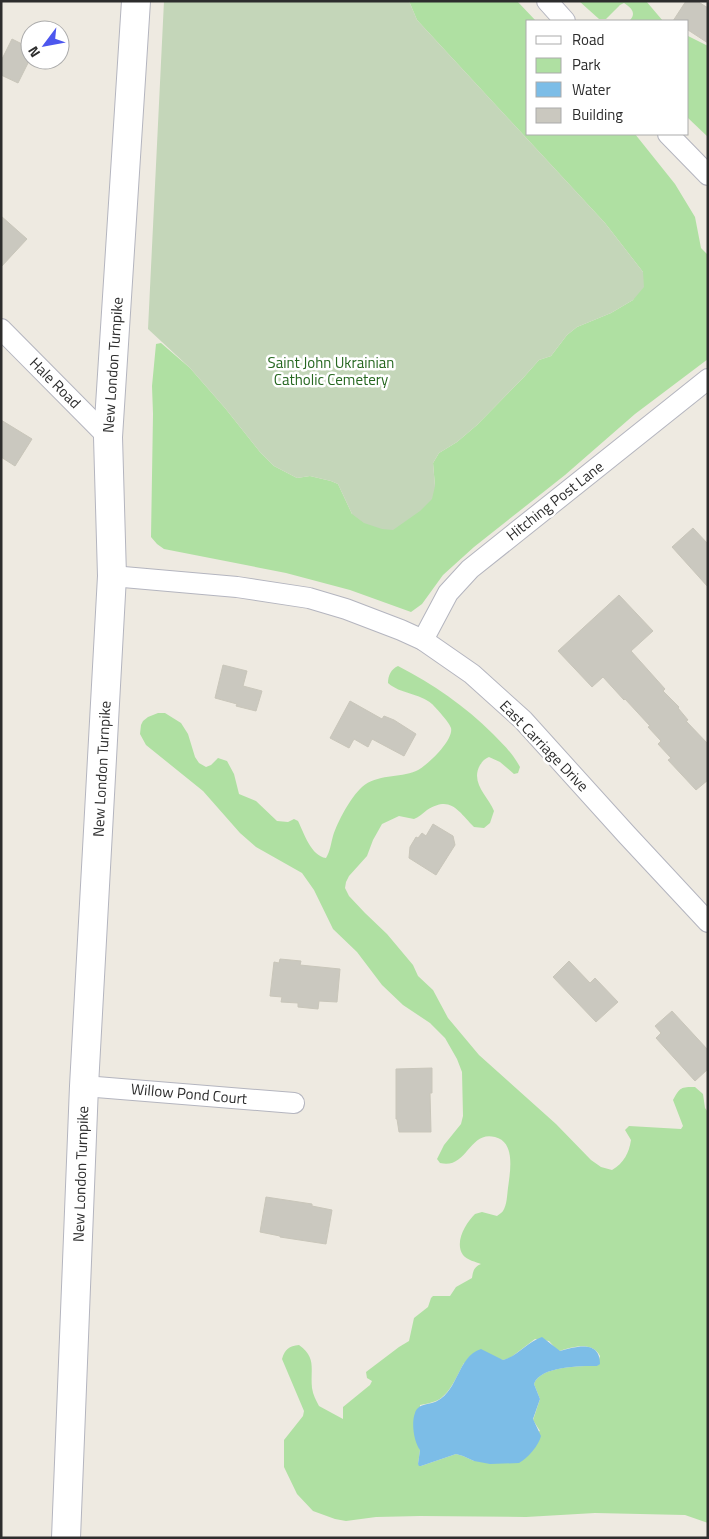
<svg xmlns="http://www.w3.org/2000/svg" width="709" height="1539" font-family="'Titillium Web',sans-serif">
<style>
.green{fill:#afe0a2;fill-rule:evenodd}
.cemetery{fill:#c4d6b9}
.water{fill:#7cbde7}
.building{fill:#cac8bf;stroke:#c9c6ba}
.lines{fill:none;stroke-linecap:round;stroke-linejoin:round}
.street-casing{stroke:#b4b5bf;stroke-width:22}
.secondary-casing{stroke:#b4b5bf;stroke-width:30}
.street{stroke:#fff;stroke-width:20}
.secondary{stroke:#fff;stroke-width:28}
.labels{text-anchor:middle;stroke-width:5;stroke-linejoin:round;paint-order:stroke}
.park-label{font-size:15px;fill:#266720;stroke:#fff}
.street-label{font-size:15px;fill:#2d2d2d;stroke:#fff}
</style>
<rect width="100%" height="100%" fill="#eeeae1"/>
<!-- green -->
<g class="green">
<polygon points="409,1 517,1 536,21 528,21 528,134 635,134 675,184 695,217 701,248 708,255 708,359 635,414 565,475 474,547 443,575 422,604 411,612 350,590 286,573 164,549 157,544 151,537 153,414 152,386 156,344 161,343 190,368 225,408 260,452 274,466 297,478 310,476 331,481 338,484 352,514 435,486 433,463 439,453 457,442 477,425 524,377 539,360 551,356 567,335 577,327 611,313 633,300 643,272 605,223 417,20"/>
<path d="M579,1H646L663,21H629C637,14 632,8 624,3L620,5L606,19H599Z"/>
<polygon points="688,36 708,46 708,137 688,118"/>
<path d="M398,666C433,684 465,706 493,734C504,745 513,754 520,767L518,773L514,774L500,762L489,757C484,759 483,761 480,765C470,783 488,796 494,811L490,823L484,828L474,827C458,811 451,795 427,810C423,813 419,817 414,819L399,816L382,824L373,840L367,856L349,876L346,882L345,888L349,896L365,913L387,934L413,965L418,976L433,990L448,1018L479,1055L556,1124L591,1160L601,1167L612,1170C624,1163 629,1153 631,1140L625,1130L629,1126L681,1129L683,1126L673,1100C680,1087 681,1087 695,1087L703,1094L705,1108L708,1112V1523L685,1515L595,1513L526,1517L420,1516L376,1517L346,1521L335,1519L313,1511L297,1494L284,1467V1440L303,1416L304,1411L282,1359C285,1349 289,1346 299,1345C317,1358 310,1369 312,1388C313,1395 316,1400 319,1406L343,1419V1407L370,1385L372,1381L367,1378L366,1372L399,1347L409,1341L414,1318L428,1307L431,1298L433,1296H450L456,1287L472,1278C473,1271 474,1267 481,1264C476,1262 467,1260 463,1255C454,1242 466,1223 475,1214L482,1212L497,1216C499,1214 502,1213 503,1211C507,1205 507,1195 508,1188C510,1172 516,1142 495,1137C469,1130 467,1170 440,1163L437,1159L444,1145L461,1124L463,1116L462,1072L457,1059L445,1038L430,1023L403,1005L382,985L357,952L333,929L314,890L302,873L256,847L240,833L203,791L146,745L140,734L141,725L143,721L148,717L158,713H165L181,723L188,734L195,757L199,763L206,767L211,765L218,758L227,761L234,774L239,794L256,801L277,821L288,822L294,819L298,821C304,833 311,856 326,858C330,852 331,843 333,836C338,821 350,798 362,787C377,774 399,778 416,771C426,767 454,740 451,728C450,723 436,708 432,704C420,693 400,694 388,683C388,676 391,669 398,666ZM535,1339L549,1341L557,1350L560,1351C572,1347 592,1341 600,1356L597,1366C580,1366 540,1366 534,1384L540,1399L533,1420L540,1431L474,1461L463,1456L456,1454L421,1466L418,1464L420,1450V1405C425,1404 431,1403 436,1401C450,1395 457,1375 464,1363L497,1359L503,1360L510,1358Z"/>
</g>
<!-- cemetery -->
<polygon class="cemetery" points="164,1 409,1 417,20 605,223 643,272 644,287 633,300 611,313 577,327 567,335 551,356 539,360 524,377 477,425 457,442 439,453 433,463 435,486 432,499 420,511 393,530 382,529 364,523 352,514 338,484 331,481 310,476 297,478 274,466 260,452 225,408 190,368 148,329"/>
<!-- water -->
<path class="water" d="M542,1337L560,1351C575,1347 600,1339 600,1364L597,1366C581,1366 540,1366 534,1384L540,1399L533,1419L541,1436C539,1445 528,1458 519,1463L490,1464L474,1461L463,1456L456,1454L421,1466H419L418,1464L420,1450C414,1442 411,1423 415,1413C418,1403 430,1405 437,1401C459,1390 457,1357 481,1349L503,1360C518,1356 527,1342 542,1337Z"/>
<!-- building -->
<g class="building">
<polygon points="686,1 697,1 708,8 708,43 688,30 688,21 673,21"/>
<polygon points="12,39 30,48 30,59 18,83 1,75 1,61"/>
<polygon points="1,216 27,239 1,267"/>
<polygon points="1,420 32,439 15,466 1,457"/>
<polygon points="693,528 708,544 708,587 672,547"/>
<polygon points="619,595 653,631 631,651 665,689 663,691 679,707 678,708 688,720 686,721 708,744 708,780 696,790 668,760 671,758 658,744 661,741 648,727 650,726 625,699 624,700 603,677 592,687 558,651"/>
<polygon points="223,665 247,671 243,686 262,691 256,711 236,706 237,704 215,698"/>
<polygon points="350,701 382,719 384,716 394,720 416,734 404,756 372,739 368,747 354,739 349,748 330,738"/>
<polygon points="433,824 453,836 455,845 436,875 409,858 410,847 416,837 418,838 422,833 426,836"/>
<polygon points="280,959 301,961 300,965 340,969 337,1002 319,1001 318,1009 298,1007 298,1003 281,1002 282,997 270,996 274,962 279,963"/>
<polygon points="569,961 590,983 595,978 618,1002 596,1022 553,977"/>
<polygon points="672,1011 708,1050 708,1069 695,1081 656,1038 661,1033 655,1026"/>
<polygon points="432,1068 432,1093 430,1093 431,1132 399,1132 397,1119 396,1119 396,1069"/>
<polygon points="266,1197 312,1204 312,1206 332,1210 326,1244 280,1237 280,1236 260,1232"/>
</g>
<g class="lines">
<defs>
<g id="street">
<polyline points="547,1 565,21"/>
<polyline points="668,134 708,175"/>
<polyline points="1,329 108,437"/>
<polyline points="112,576 237,587 309,598 346,609 401,630 423,640 472,674 523,720 627,835 708,922"/>
<polyline points="423,640 448,593 470,569 708,379"/>
<polyline points="84,1086 294,1103"/>
</g>
<polyline id="secondary" points="66,1538 84,1086 112,576 108,437 136,1"/>
</defs>
<!-- street casing -->
<use href="#street" class="street-casing"/>
<!-- secondary casing -->
<use href="#secondary" class="secondary-casing"/>
<!-- street -->
<use href="#street" class="street"/>
<!-- secondary -->
<use href="#secondary" class="secondary"/>
</g>
<g class="labels">
<!-- park labels -->
<g class="park-label">
<text x="331" y="368">Saint John Ukrainian<tspan x="331" dy="17">Catholic Cemetery</tspan></text>
</g>
<!-- street labels -->
<g class="street-label">
<text transform="translate(113 365) rotate(-86)" y="5">New London Turnpike</text>
<text transform="translate(55 383) rotate(45)" y="5">Hale Road</text>
<text transform="translate(555 501) rotate(-38)" y="5">Hitching Post Lane</text>
<text transform="translate(544 746) rotate(46)" y="5">East Carriage Drive</text>
<text transform="translate(102 769) rotate(-87)" y="5">New London Turnpike</text>
<text transform="translate(189 1094) rotate(5)" y="5">Willow Pond Court</text>
<text transform="translate(81 1174) rotate(-88)" y="5">New London Turnpike</text>
</g>
</g>
<!-- border -->
<rect width="709" height="1539" fill="none" stroke="#2d2d2d" stroke-width="5"/>
<!-- legend -->
<rect x="526" y="20" width="162" height="115" fill="#ffffff" stroke="#ababab"/>
<rect x="536" y="36" width="25" height="8" fill="#ffffff" stroke="#ababab"/>
<text x="572" y="45" font-size="15" fill="#2d2d2d">Road</text>
<rect x="536" y="58" width="25" height="15" fill="#afe0a2" stroke="#ababab"/>
<text x="572" y="70" font-size="15" fill="#2d2d2d">Park</text>
<rect x="536" y="82" width="25" height="15" fill="#7cbde7" stroke="#ababab"/>
<text x="572" y="95" font-size="15" fill="#2d2d2d">Water</text>
<rect x="536" y="108" width="25" height="15" fill="#cac8bf" stroke="#ababab"/>
<text x="572" y="120" font-size="15" fill="#2d2d2d">Building</text>
<!-- north arrow -->
<g transform="translate(45 45) rotate(238)"><circle r="24" fill="#ffffff" stroke="#ababab"/>
<path d="M0-4L9 19L0 12L-9 19Z" fill="#4d57ee"/>
<text y="-8" font-size="14" font-weight="bold" text-anchor="middle" fill="#2d2d2d">N</text>
</g>
</svg>
